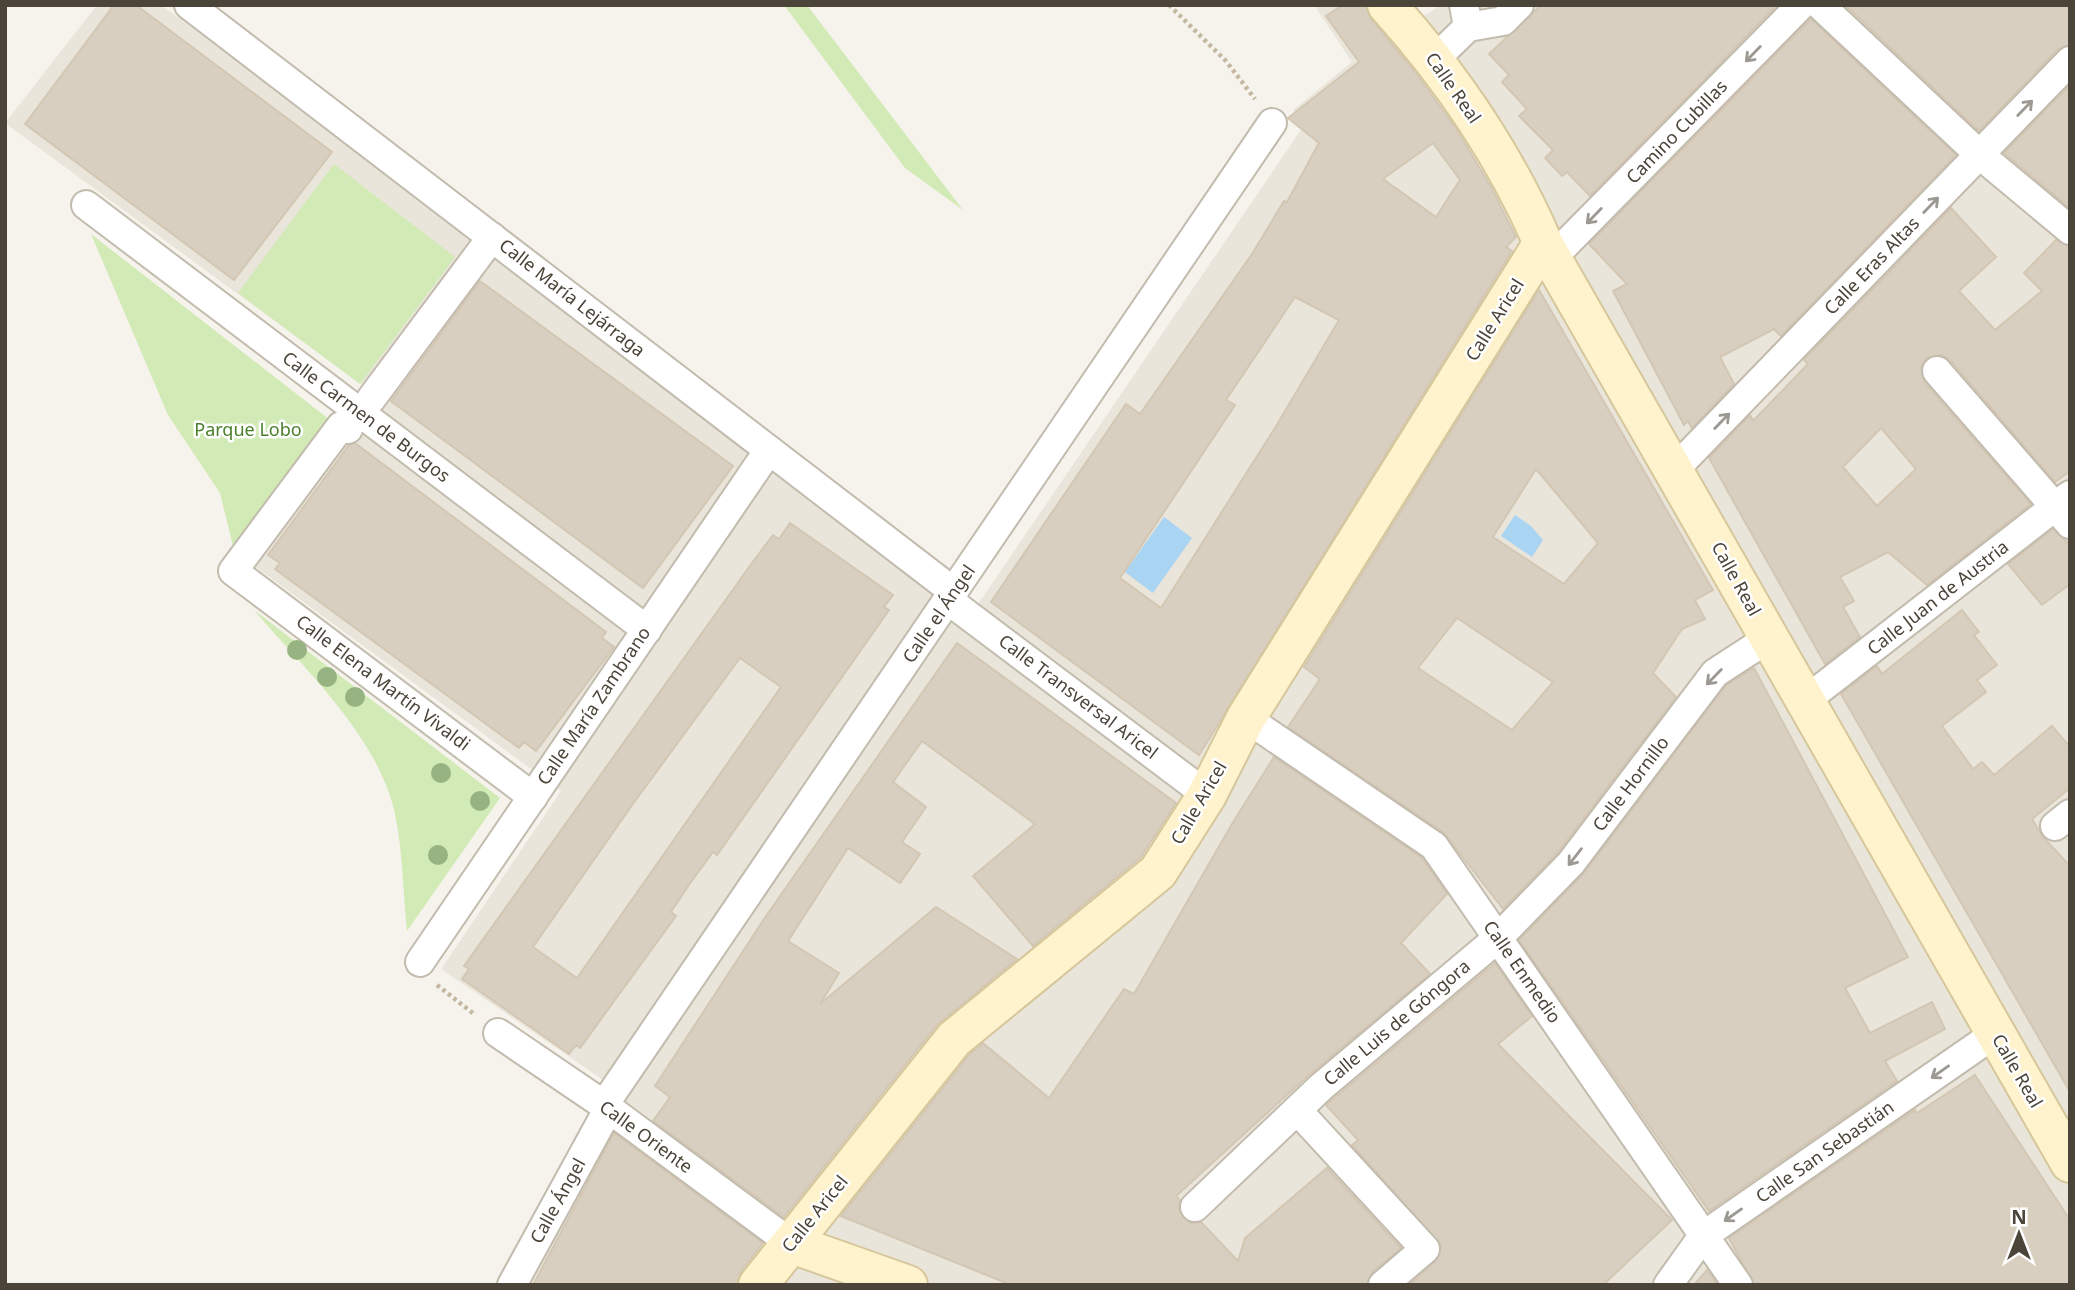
<svg xmlns="http://www.w3.org/2000/svg" width="2075" height="1290" font-family="'Noto Sans',sans-serif">
<style>
.residential{fill:#eae5da}
.green{fill:#d2eab5}
.water{fill:#a9d4f2}
.building{fill:#d8cfc1;stroke:#d3c7b4;stroke-width:2;fill-rule:evenodd}
.lines{fill:none;stroke-linecap:round;stroke-linejoin:round}
.street-casing{stroke:#c2bbae;stroke-width:32}
.secondary-casing{stroke:#d6c79b;stroke-width:42}
.path{stroke:#c4b79f;stroke-width:4.5;stroke-dasharray:3.5 3.5;stroke-linecap:butt}
.street{stroke:#fff;stroke-width:28}
.secondary{stroke:#fff3cd;stroke-width:38}
.tree{fill:#97b381}
.oneway{stroke:#9c9892}
.labels{text-anchor:middle;stroke-width:5;stroke-linejoin:round;paint-order:stroke}
.street-label{font-size:18px;fill:#4b4439;stroke:#fff}
.park-label{font-size:18px;fill:#4a7f2a;stroke:#fff}
</style>
<rect width="100%" height="100%" fill="#f6f3ec"/>
<!-- residential -->
<polygon class="residential" points="97,5 161,5 974,610 1307,121 1293,110 1352,62 1314,5 1368,5 1392,36 1441,5 2070,5 2070,1285 522,1285 625,1095 441,969 561,791 246,560 370,391 5,123"/>
<!-- green -->
<g class="green">
<polygon points="784,5 807,5 963,210 905,168"/>
<polygon points="334,164 455,257 360,384 238,293"/>
<polygon points="91,234 330,420 233,546 220,493 168,415"/>
<path d="M254,610L500,798L407,931C403,893 403,852 395,814C378,736 304,669 254,610Z"/>
</g>
<!-- water -->
<g class="water">
<polygon points="1515,515 1531,526 1543,540 1532,557 1501,536"/>
<polygon points="1164,517 1192,538 1153,593 1125,572"/>
</g>
<!-- building -->
<g class="building">
<polygon points="114,5 136,5 332,152 234,280 25,124"/>
<path d="M1343,5H1366L1371,19L1416,73L1457,130L1492,189L1516,237L1506,247L1512,251L1199,755L991,602L1126,404L1140,414L1252,254L1284,201L1287,202L1319,143L1288,118L1359,62L1326,16ZM1433,143L1460,180L1436,217L1383,179ZM1295,297L1339,320L1275,428L1161,608L1120,578L1235,405L1226,400Z"/>
<polygon points="1541,5 1777,5 1590,196 1567,172 1562,176 1545,158 1553,150 1519,116 1527,109 1502,82 1509,75 1489,54"/>
<polygon points="1845,5 2070,5 2070,45 2058,49 1979,131"/>
<polygon points="1811,19 1956,155 1781,336 1774,329 1720,357 1734,384 1692,428 1688,421 1684,425 1613,291 1627,284 1589,244"/>
<polygon points="2070,85 2070,208 2004,153"/>
<path d="M1951,208L1996,257L1959,291L1995,330L2042,291L2024,273L2056,240L2070,246V471L2055,482L1950,360L1942,355L1927,358L1921,366L1924,382L2031,504L1927,585L1888,552L1840,577L1854,601L1843,607L1860,637L1825,664L1709,458L1750,415L1753,421L1808,364L1804,360ZM1881,428L1916,469L1877,506L1843,467Z"/>
<polygon points="480,281 733,466 643,588 391,401"/>
<path d="M1539,290L1713,590L1695,600L1705,619L1682,629L1653,673L1676,697L1558,852L1503,909L1444,833L1288,727L1320,679L1304,667ZM1536,469L1598,543L1564,584L1493,537ZM1457,618L1553,682L1512,730L1418,668Z"/>
<polygon points="355,443 606,632 602,638 614,647 536,751 524,742 519,748 275,569 280,563 268,555 349,445"/>
<path d="M790,523L893,595L884,607L889,610L717,855L713,852L691,882L671,912L676,916L580,1048L576,1045L569,1054L462,979L469,969L464,966L752,563L773,535L779,539ZM740,658L781,687L577,978L533,947L635,801Z"/>
<polygon points="2053,529 2070,545 2070,584 2042,605 2008,564"/>
<polygon points="1962,610 1979,632 1974,635 1997,665 1977,680 1986,692 1942,726 1973,769 1982,762 1994,775 2052,726 2070,747 2070,788 2032,819 2043,837 2070,866 2070,1092 1841,694 1877,666 1882,674"/>
<polygon points="957,643 1176,803 1141,857 1033,946 973,876 1035,824 922,741 893,782 926,807 902,842 920,854 900,883 848,848 788,941 839,973 820,1004 936,907 1017,959 937,1025 784,1217 653,1121 670,1097 655,1086 764,919"/>
<polygon points="1754,668 1908,957 1845,988 1870,1033 1932,1002 1945,1029 1885,1061 1897,1081 1709,1211 1519,940 1584,873 1726,685"/>
<polygon points="1274,757 1422,858 1447,894 1401,943 1430,974 1310,1074 1176,1196 1180,1200 1179,1210 1190,1223 1201,1222 1238,1261 1245,1238 1327,1168 1401,1248 1372,1272 1367,1285 1011,1285 841,1216 970,1054 983,1043 1049,1098 1124,989 1134,994 1232,824"/>
<polygon points="1495,963 1532,1016 1498,1044 1672,1220 1603,1285 1409,1285 1436,1261 1441,1245 1352,1145 1358,1140 1326,1105"/>
<polygon points="1975,1075 2070,1220 2070,1285 1754,1285 1729,1238 1915,1110 1917,1113"/>
<polygon points="614,1133 763,1243 741,1271 737,1285 533,1285"/>
<polygon points="1707,1270 1718,1285 1694,1285"/>
</g>
<g class="lines">
<defs>
<g id="street">
<polyline points="189,5 954,592"/>
<polyline points="1820,5 1980,155 2070,230"/>
<polyline points="1468,27 1503,21 1519,5"/>
<polyline points="1435,59 1468,27 1464,5"/>
<polyline points="86,205 647,630"/>
<polyline points="1552,258 1801,5"/>
<polyline points="1937,371 2070,524"/>
<polyline points="371,399 492,237"/>
<polyline points="348,429 341,426 233,571 533,797"/>
<polyline points="1674,470 2070,61"/>
<polyline points="948,600 1207,795"/>
<polyline points="1806,700 2070,495"/>
<polyline points="1246,718 1434,846 1738,1285"/>
<polyline points="2055,826 2070,814"/>
<polyline points="420,962 769,450"/>
<polyline points="498,1033 604,1105 792,1244"/>
<polyline points="604,1105 1272,123"/>
<polyline points="1297,1110 1425,1249 1383,1285"/>
<polyline points="1195,1207 1321,1087 1498,938 1571,863 1715,673 1769,638"/>
<polyline points="512,1285 604,1117"/>
<polyline points="1668,1285 1703,1236 1996,1033"/>
</g>
<g id="secondary">
<path d="M1387,5C1451,76 1505,155 1543,243L2070,1163"/>
<polyline points="792,1244 908,1285"/>
<polyline points="758,1285 954,1039 1158,872 1207,795 1246,718 1543,243"/>
</g>
</defs>
<!-- street casing -->
<use href="#street" class="street-casing"/>
<!-- secondary casing -->
<use href="#secondary" class="secondary-casing"/>
<!-- path -->
<g class="path">
<polyline points="1169,5 1226,61 1255,99"/>
<polyline points="437,985 474,1014"/>
</g>
<!-- street -->
<use href="#street" class="street"/>
<!-- secondary -->
<use href="#secondary" class="secondary"/>
</g>
<!-- trees -->
<g class="tree">
<circle cx="297" cy="650" r="10"/>
<circle cx="327" cy="677" r="10"/>
<circle cx="355" cy="697" r="10"/>
<circle cx="441" cy="773" r="10"/>
<circle cx="480" cy="801" r="10"/>
<circle cx="438" cy="855" r="10"/>
</g>
<!-- one-way arrows -->
<defs><path id="oneway-shaft" d="M-6 0H5M1.5-3L5.5 0L1.5 3" fill="none" stroke-width="1.6" stroke-linecap="round" stroke-linejoin="round" transform="scale(1.75)"/></defs>
<g class="oneway">
<use href="#oneway-shaft" transform="translate(1753 54) rotate(134)"/>
<use href="#oneway-shaft" transform="translate(2025 108) rotate(-46)"/>
<use href="#oneway-shaft" transform="translate(1931 205) rotate(-46)"/>
<use href="#oneway-shaft" transform="translate(1594 216) rotate(134)"/>
<use href="#oneway-shaft" transform="translate(1722 421) rotate(-46)"/>
<use href="#oneway-shaft" transform="translate(1714 677) rotate(134)"/>
<use href="#oneway-shaft" transform="translate(1575 857) rotate(128)"/>
<use href="#oneway-shaft" transform="translate(1940 1072) rotate(145)"/>
<use href="#oneway-shaft" transform="translate(1733 1215) rotate(145)"/>
</g>
<g class="labels">
<!-- street labels -->
<g class="street-label">
<text transform="translate(1453 88) rotate(55)" y="6">Calle Real</text>
<text transform="translate(1677 132) rotate(-46)" y="6">Camino Cubillas</text>
<text transform="translate(1872 266) rotate(-46)" y="6">Calle Eras Altas</text>
<text transform="translate(572 298) rotate(38)" y="6">Calle María Lejárraga</text>
<text transform="translate(1495 320) rotate(-58)" y="6">Calle Aricel</text>
<text transform="translate(366 417) rotate(37)" y="6">Calle Carmen de Burgos</text>
<text transform="translate(1736 579) rotate(61)" y="6">Calle Real</text>
<text transform="translate(1938 598) rotate(-38)" y="6">Calle Juan de Austria</text>
<text transform="translate(939 614) rotate(-56)" y="6">Calle el Ángel</text>
<text transform="translate(383 683) rotate(37)" y="6">Calle Elena Martín Vivaldi</text>
<text transform="translate(1078 697) rotate(37)" y="6">Calle Transversal Aricel</text>
<text transform="translate(594 706) rotate(-56)" y="6">Calle María Zambrano</text>
<text transform="translate(1631 784) rotate(-53)" y="6">Calle Hornillo</text>
<text transform="translate(1199 803) rotate(-60)" y="6">Calle Aricel</text>
<text transform="translate(1522 972) rotate(55)" y="6">Calle Enmedio</text>
<text transform="translate(1397 1023) rotate(-40)" y="6">Calle Luis de Góngora</text>
<text transform="translate(2017 1071) rotate(60)" y="6">Calle Real</text>
<text transform="translate(646 1137) rotate(36)" y="6">Calle Oriente</text>
<text transform="translate(1825 1152) rotate(-35)" y="6">Calle San Sebastián</text>
<text transform="translate(558 1201) rotate(-61)" y="6">Calle Ángel</text>
<text transform="translate(815 1214) rotate(-51)" y="6">Calle Aricel</text>
</g>
<!-- park labels -->
<g class="park-label">
<text x="248" y="436">Parque Lobo</text>
</g>
</g>
<!-- border -->
<rect width="2075" height="1290" fill="none" stroke="#4b4439" stroke-width="14"/>
<!-- north arrow -->
<g transform="translate(2019 1234)" stroke="#ffffff" stroke-width="5" paint-order="stroke">
<path d="M0-5L12 26L0 18L-12 26Z" fill="#4b4439"/>
<text y="-10" font-size="19" font-weight="bold" text-anchor="middle" fill="#4b4439">N</text>
</g>
</svg>
